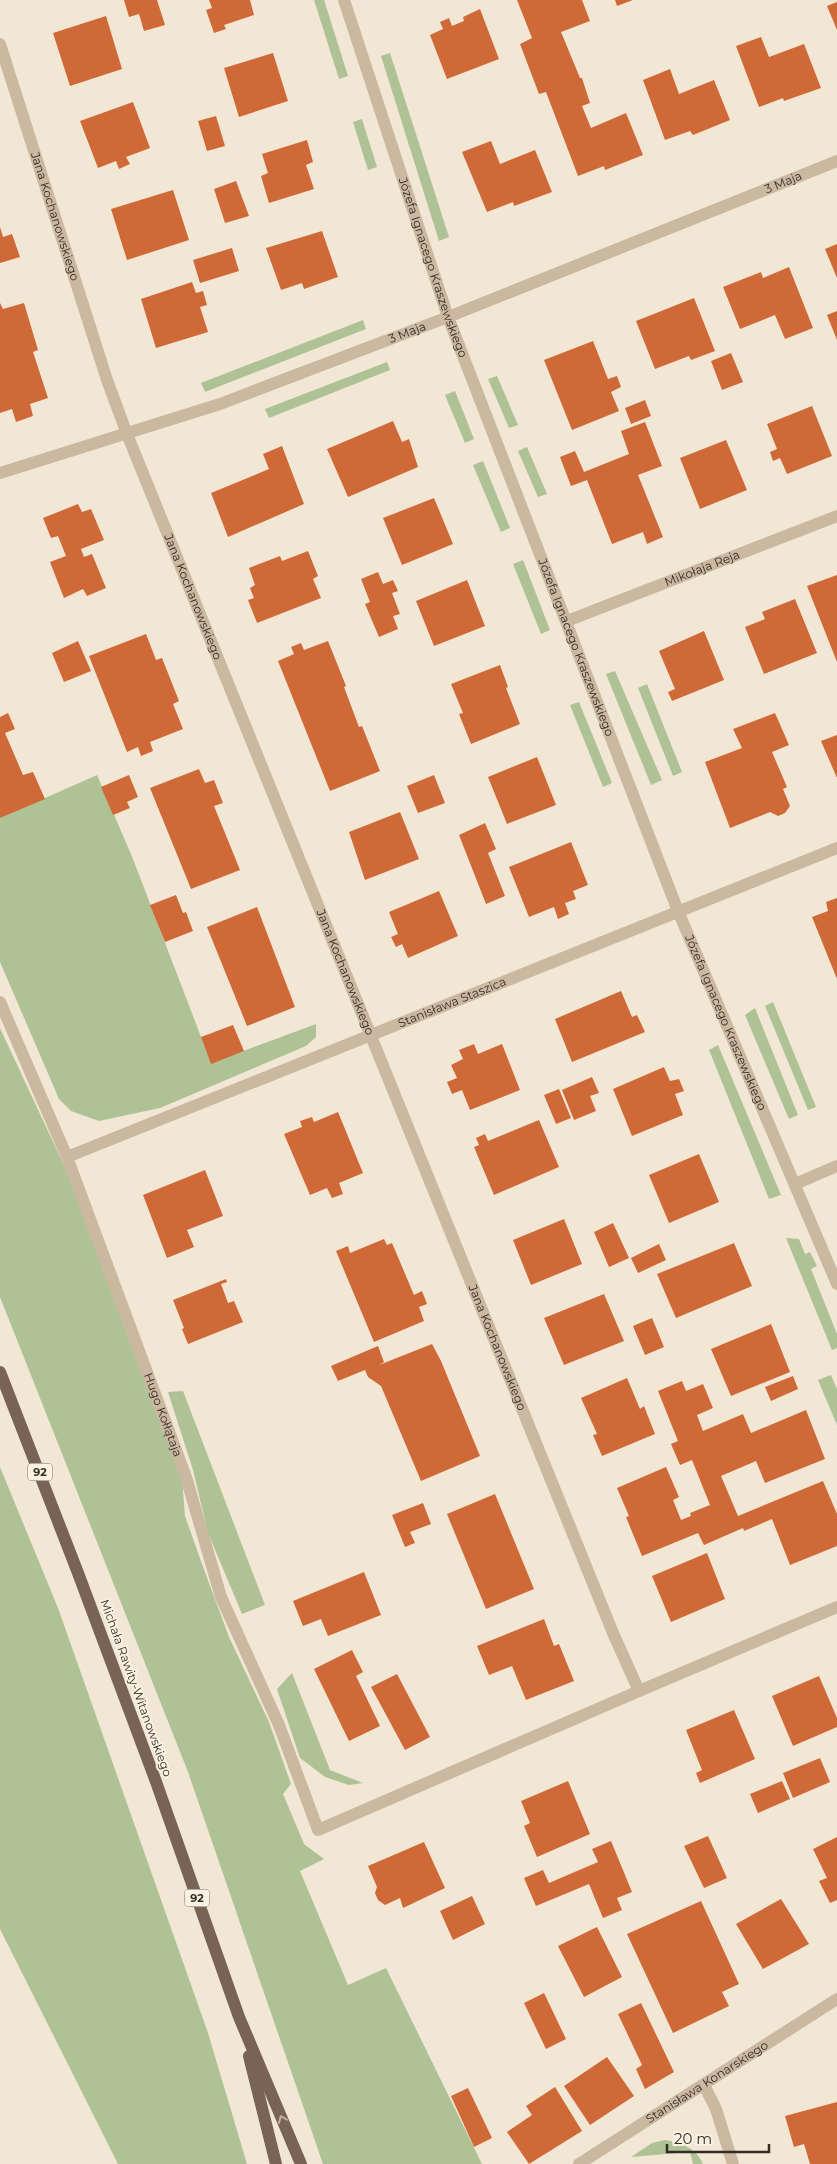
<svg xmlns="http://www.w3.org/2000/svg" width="837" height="2164" font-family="Montserrat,sans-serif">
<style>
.green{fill:#afc295}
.building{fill:#cf6937}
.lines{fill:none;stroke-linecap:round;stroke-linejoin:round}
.minor{stroke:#cbb8a1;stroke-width:12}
.primary{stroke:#786354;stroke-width:12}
.oneway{stroke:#c0b1a2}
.labels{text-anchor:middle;stroke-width:4;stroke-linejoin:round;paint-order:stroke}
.shield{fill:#faf1e2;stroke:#6f665d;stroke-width:1}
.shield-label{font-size:11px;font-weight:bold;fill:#342b24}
.street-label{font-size:12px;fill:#342b24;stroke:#faf1e2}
</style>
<rect width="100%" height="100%" fill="#f2e7d5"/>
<!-- green -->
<g class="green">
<polygon points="314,0 324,0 348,76 339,79"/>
<polygon points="390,53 449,237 439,241 381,56"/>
<polygon points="362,119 377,167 368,170 353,122"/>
<polygon points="363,320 366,329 205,392 201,383"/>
<polygon points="387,362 390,370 269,418 265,409"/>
<polygon points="497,376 518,425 509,428 488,379"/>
<polygon points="455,391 474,439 465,443 445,395"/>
<polygon points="527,447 547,494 538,497 518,451"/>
<polygon points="483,461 510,528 501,532 473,465"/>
<polygon points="523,560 550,630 541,634 513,564"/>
<polygon points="615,671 662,780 651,785 606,674"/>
<polygon points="647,684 682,772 673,776 638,688"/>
<polygon points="579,702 612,783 603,787 570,705"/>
<polygon points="97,775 133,859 211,1063 316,1024 316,1037 306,1046 160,1108 99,1121 71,1111 59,1099 0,962 0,818"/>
<polygon points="773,1002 816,1107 808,1110 765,1006"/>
<polygon points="755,1008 798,1115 789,1119 745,1015"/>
<polygon points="0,1028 68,1174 182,1477 185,1516 202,1564 229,1637 269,1722 291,1784 283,1794 304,1844 324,1859 300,1871 348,1985 386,1968 482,2164 323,2164 188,1772 0,1297"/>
<polygon points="718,1045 781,1195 769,1199 709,1050"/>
<polygon points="786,1238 799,1239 805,1254 810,1252 817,1266 811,1269 837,1334 837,1348 832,1350"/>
<polygon points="831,1375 837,1389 837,1425 818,1380"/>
<polygon points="183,1391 265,1605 242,1614 208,1533 193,1470 168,1392"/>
<polygon points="0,1467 58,1608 208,2033 247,2164 118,2164 0,1929"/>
<polygon points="292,1673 330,1770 363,1783 349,1785 325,1777 300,1758 277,1689"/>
<path d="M665,2140C681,2142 696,2148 703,2164H693L690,2152L631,2157L652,2143Z"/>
</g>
<!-- building -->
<g class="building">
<polygon points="124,0 157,0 165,25 144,31 139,14 129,17"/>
<polygon points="209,0 250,0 254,15 224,25 226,29 214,33 206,10 212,8"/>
<polygon points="517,0 582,0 590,21 561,32 580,78 582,78 590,103 582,106 591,128 626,113 643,155 605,170 604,166 578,176 546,92 539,94 520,44 532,38"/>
<polygon points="615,0 633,0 617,6"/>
<polygon points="837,2 837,30 827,6"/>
<polygon points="480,9 499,59 447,79 430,35 443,29 440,22 449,18 452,26 464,21 463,17"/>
<polygon points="106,16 122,69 70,86 53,33"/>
<polygon points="761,37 769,57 804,44 821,88 784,101 783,98 759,107 736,46"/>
<polygon points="273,53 288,101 239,117 224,68"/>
<polygon points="670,69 679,94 714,80 730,120 693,135 690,131 665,140 643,80"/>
<polygon points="133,102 150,148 126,157 130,164 119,169 116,161 98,168 80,121"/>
<polygon points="216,116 225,146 207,151 198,121"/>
<polygon points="307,140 313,162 306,165 314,189 269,203 261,176 268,173 262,154"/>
<polygon points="491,141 500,164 535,150 552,192 514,206 513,202 487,212 462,152"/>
<polygon points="236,181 249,216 225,223 214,189"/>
<polygon points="173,190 189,240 127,260 111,209"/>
<polygon points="0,227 3,237 12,234 20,257 0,263"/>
<polygon points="322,231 338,277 304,289 302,283 281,290 266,248"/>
<polygon points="837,244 837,278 825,249"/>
<polygon points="232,248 239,271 200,283 193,260"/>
<polygon points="789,267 813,328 785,339 775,315 740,329 723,287 761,272 763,278"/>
<polygon points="192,282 196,293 203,291 207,305 200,307 208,332 156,348 141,299"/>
<polygon points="694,298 715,351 691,360 689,356 655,369 636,321"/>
<polygon points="0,303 3,309 24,303 38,350 33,352 48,398 30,404 33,416 16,422 12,409 0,413"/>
<polygon points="837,311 837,340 827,315"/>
<polygon points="593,341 608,379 617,376 621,387 611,392 619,411 572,430 544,360"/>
<polygon points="731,353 743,382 722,390 711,361"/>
<polygon points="645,400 651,416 631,424 625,408"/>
<polygon points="812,406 832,456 787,474 780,458 773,461 770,452 777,449 767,424"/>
<polygon points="393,421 402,442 409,439 418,467 348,497 327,449"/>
<polygon points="645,422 662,466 638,475 663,537 647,544 643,532 612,544 587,480 571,486 560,457 575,451 584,472 629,454 621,431"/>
<polygon points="726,440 747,490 700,509 680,458"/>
<polygon points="282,446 304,504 228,537 211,493 269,469 263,454"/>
<polygon points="434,498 453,544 402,565 383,518"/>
<polygon points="78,504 82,512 91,509 104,540 81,549 84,557 92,554 106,588 87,596 83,589 64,598 50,562 66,556 58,536 51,538 43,518"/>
<polygon points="308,551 318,576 313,579 321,598 257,623 248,600 254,598 250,588 255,585 249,568 280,556 282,561"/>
<polygon points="378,572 383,584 393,580 398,591 392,593 400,614 393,616 398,629 379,637 365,604 370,602 361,579"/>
<polygon points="837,575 837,662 807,586"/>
<polygon points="467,580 485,626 434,646 416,601"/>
<polygon points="795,599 817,653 764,674 745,627 765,619 762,612"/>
<polygon points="704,631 724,680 672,701 668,692 675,689 659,651"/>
<polygon points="146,634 156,660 162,658 179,701 173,704 183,729 150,742 153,751 141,756 138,747 127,752 89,656"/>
<polygon points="78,641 91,671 64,682 52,653"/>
<polygon points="328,641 346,686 344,687 359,727 362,726 380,771 330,791 278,661 294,654 291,647 301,643 304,650"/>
<polygon points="500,665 508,687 506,688 520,724 471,744 459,714 463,713 451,684"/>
<polygon points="8,713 15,729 5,733 23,775 33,772 45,799 0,818 0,717"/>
<polygon points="775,713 789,745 772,752 787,787 783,789 790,806 785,813 778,816 770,812 730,828 705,762 742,748 733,729"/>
<polygon points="837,735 837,778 821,741"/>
<polygon points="537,757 556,805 507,824 488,777"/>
<polygon points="199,769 205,783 214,780 223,803 214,806 240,870 191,889 150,788"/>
<polygon points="129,775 138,797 127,802 130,808 113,815 101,787"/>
<polygon points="434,775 445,803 418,813 407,786"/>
<polygon points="400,812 419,859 365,880 349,832"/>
<polygon points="485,823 496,849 488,853 505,896 486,904 459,835"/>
<polygon points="571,842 588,885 573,891 576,899 565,903 569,914 558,919 554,907 529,917 509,867"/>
<polygon points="439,891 458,936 408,958 402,944 396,947 391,937 398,934 389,912"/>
<polygon points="176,895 183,913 186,912 193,931 165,942 150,905"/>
<polygon points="837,898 837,979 812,917 828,911 826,902"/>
<polygon points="257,907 295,1007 247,1026 207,927"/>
<polygon points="621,991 632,1017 637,1015 645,1032 572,1062 555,1019"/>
<polygon points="233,1025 244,1051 211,1064 201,1037"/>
<polygon points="474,1044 478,1054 502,1044 520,1090 470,1110 462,1090 452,1094 447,1082 457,1078 451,1065 463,1059 459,1050"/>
<polygon points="664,1067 670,1081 679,1079 684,1091 675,1094 683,1115 632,1136 613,1089"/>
<polygon points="592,1077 599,1093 590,1096 596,1111 574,1120 562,1090"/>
<polygon points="559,1089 571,1118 556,1124 544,1095"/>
<polygon points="338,1112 363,1173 339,1183 343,1194 332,1198 327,1188 310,1195 284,1134 302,1127 300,1121 312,1117 314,1122"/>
<polygon points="539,1120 559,1167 494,1195 474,1147 479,1145 476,1138 485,1134 488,1141"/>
<polygon points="699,1154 719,1202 669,1223 649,1175"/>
<polygon points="205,1170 223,1216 187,1230 194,1247 167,1258 143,1195"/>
<polygon points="564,1219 582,1264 531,1285 513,1240"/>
<polygon points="613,1223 629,1258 609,1267 594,1232"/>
<polygon points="384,1239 387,1245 392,1243 414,1295 422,1291 427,1304 419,1307 424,1321 374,1342 336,1251 348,1246 350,1253"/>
<polygon points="734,1243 752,1286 676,1318 657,1274"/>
<polygon points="659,1244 666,1260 638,1273 631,1258"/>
<polygon points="226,1279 227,1282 221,1284 228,1303 234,1301 243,1322 188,1344 182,1329 184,1328 173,1300"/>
<polygon points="604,1294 624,1341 564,1365 544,1318"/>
<polygon points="652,1318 664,1347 645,1355 633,1326"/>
<polygon points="771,1324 790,1372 731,1396 711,1349"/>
<polygon points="432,1344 441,1361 480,1456 421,1481 381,1386 368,1377 365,1370 338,1381 331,1366 378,1346 384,1362 379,1365"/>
<polygon points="793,1376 798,1389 771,1401 765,1387"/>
<polygon points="627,1378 640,1409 644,1406 655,1434 602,1456 593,1435 597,1434 581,1398"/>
<polygon points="682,1381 686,1391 703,1384 713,1408 697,1415 703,1431 743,1414 751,1433 806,1410 825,1459 765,1483 756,1461 721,1476 738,1516 823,1481 837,1514 837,1546 790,1565 772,1519 744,1531 743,1528 704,1545 698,1533 642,1556 626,1517 629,1516 617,1488 666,1467 679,1497 673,1500 681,1520 691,1516 690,1513 710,1505 692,1460 680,1465 671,1444 678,1441 658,1391"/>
<polygon points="495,1494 534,1589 486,1609 447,1514"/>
<polygon points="423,1503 431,1524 410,1532 415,1543 405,1547 392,1515"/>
<polygon points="707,1553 725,1599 671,1622 652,1576"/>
<polygon points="364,1572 381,1615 328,1636 321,1619 303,1626 293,1601"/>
<polygon points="544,1619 554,1646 559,1644 574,1681 526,1700 512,1666 489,1675 477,1646"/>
<polygon points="352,1650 363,1672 356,1676 380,1726 349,1741 314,1669"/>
<polygon points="397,1674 430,1737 405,1750 371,1687"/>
<polygon points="819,1676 837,1718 837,1727 793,1746 772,1696"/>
<polygon points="734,1710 755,1759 700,1783 696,1773 702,1770 686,1730"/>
<polygon points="820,1758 830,1782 793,1798 783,1773"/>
<polygon points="568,1781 590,1834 537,1857 524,1826 530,1823 521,1801"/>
<polygon points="782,1781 790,1799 758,1813 750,1794"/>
<polygon points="708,1836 727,1878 704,1888 684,1846"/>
<polygon points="837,1837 837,1900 830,1903 819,1881 827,1878 813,1849"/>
<polygon points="611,1841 632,1892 617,1898 622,1910 603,1918 589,1884 536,1906 524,1878 543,1870 549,1883 598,1862 592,1849"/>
<polygon points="424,1842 445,1888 403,1908 400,1898 385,1905 378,1900 375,1893 377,1887 368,1866"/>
<polygon points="472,1896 485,1924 453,1940 440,1911"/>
<polygon points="781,1899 809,1944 763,1969 736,1924"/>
<polygon points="701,1901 739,1984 722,1992 729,2006 673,2033 627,1934"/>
<polygon points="597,1927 622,1977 584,1997 558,1946"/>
<polygon points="544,1993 566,2039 546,2049 524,2003"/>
<polygon points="641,2003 674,2072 645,2089 636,2069 642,2065 618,2014"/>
<polygon points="607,2057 634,2096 590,2125 564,2086"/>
<polygon points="555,2087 582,2131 529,2164 507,2132 532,2115 526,2106"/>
<polygon points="468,2088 492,2138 474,2147 451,2096"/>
<polygon points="837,2102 837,2164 810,2164 804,2144 794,2147 785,2116"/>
</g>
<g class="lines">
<!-- minor -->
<g class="minor">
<path id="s1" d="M344,0L448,317L678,911L837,1284"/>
<path id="s2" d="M0,44L107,380L127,434L613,1633L639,1691L837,1607"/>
<path id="s3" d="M0,473L220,404L448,317L837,161"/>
<path id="s4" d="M567,621L837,516"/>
<path id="s5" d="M0,1002L67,1157L186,1477L221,1597L279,1725L318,1830L639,1691"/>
<path id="s6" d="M67,1157L837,848"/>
<polyline points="795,1184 837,1166"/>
<polyline points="704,2085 716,2109 733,2164"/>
<path id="s7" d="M579,2164L837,1999"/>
</g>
<!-- primary -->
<g class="primary">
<polyline points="0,1372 78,1573 155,1779 239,2017 301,2164"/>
<polyline points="249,2056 276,2164"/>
</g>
</g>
<!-- one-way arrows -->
<defs><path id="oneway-chevron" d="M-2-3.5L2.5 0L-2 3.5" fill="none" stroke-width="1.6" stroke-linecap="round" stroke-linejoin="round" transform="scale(1.25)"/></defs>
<use class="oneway" href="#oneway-chevron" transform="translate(282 2119) rotate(-113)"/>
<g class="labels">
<!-- shield labels -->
<g class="shield">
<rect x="27.5" y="1463.5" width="25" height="17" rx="4"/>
<rect x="184.5" y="1889.5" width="25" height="17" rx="4"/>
</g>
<g class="shield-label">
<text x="40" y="1476">92</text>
<text x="197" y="1902">92</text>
</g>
<!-- street labels -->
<g class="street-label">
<text dy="4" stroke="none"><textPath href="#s3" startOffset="836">3 Maja</textPath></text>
<text dy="4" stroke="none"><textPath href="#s2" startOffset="181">Jana Kochanowskiego</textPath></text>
<text dy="4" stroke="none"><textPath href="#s1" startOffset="282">Józefa Ignacego Kraszewskiego</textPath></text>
<text dy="4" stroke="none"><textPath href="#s3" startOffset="431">3 Maja</textPath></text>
<text dy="4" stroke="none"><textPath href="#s4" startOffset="145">Mikołaja Reja</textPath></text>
<text dy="4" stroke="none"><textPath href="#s2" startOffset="586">Jana Kochanowskiego</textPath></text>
<text dy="4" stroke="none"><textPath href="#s1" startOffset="688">Józefa Ignacego Kraszewskiego</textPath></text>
<text dy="4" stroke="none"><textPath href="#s2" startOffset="991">Jana Kochanowskiego</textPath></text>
<text dy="4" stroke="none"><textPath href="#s6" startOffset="415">Stanisława Staszica</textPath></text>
<text dy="4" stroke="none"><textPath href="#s1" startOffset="1092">Józefa Ignacego Kraszewskiego</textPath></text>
<text dy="4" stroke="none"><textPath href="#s2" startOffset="1396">Jana Kochanowskiego</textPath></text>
<text dy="4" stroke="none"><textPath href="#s5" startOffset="444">Hugo Kołłątaja</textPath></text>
<text transform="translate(136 1688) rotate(70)" y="4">Michała Rawity-Witanowskiego</text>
<text dy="4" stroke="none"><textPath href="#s7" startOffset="152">Stanisława Konarskiego</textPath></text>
</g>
</g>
<!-- scale -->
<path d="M667 2144v8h102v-8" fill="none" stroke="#342b24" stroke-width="2.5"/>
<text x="674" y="2144" font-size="15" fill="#342b24" stroke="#faf1e2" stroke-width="4" paint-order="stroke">20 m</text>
</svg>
